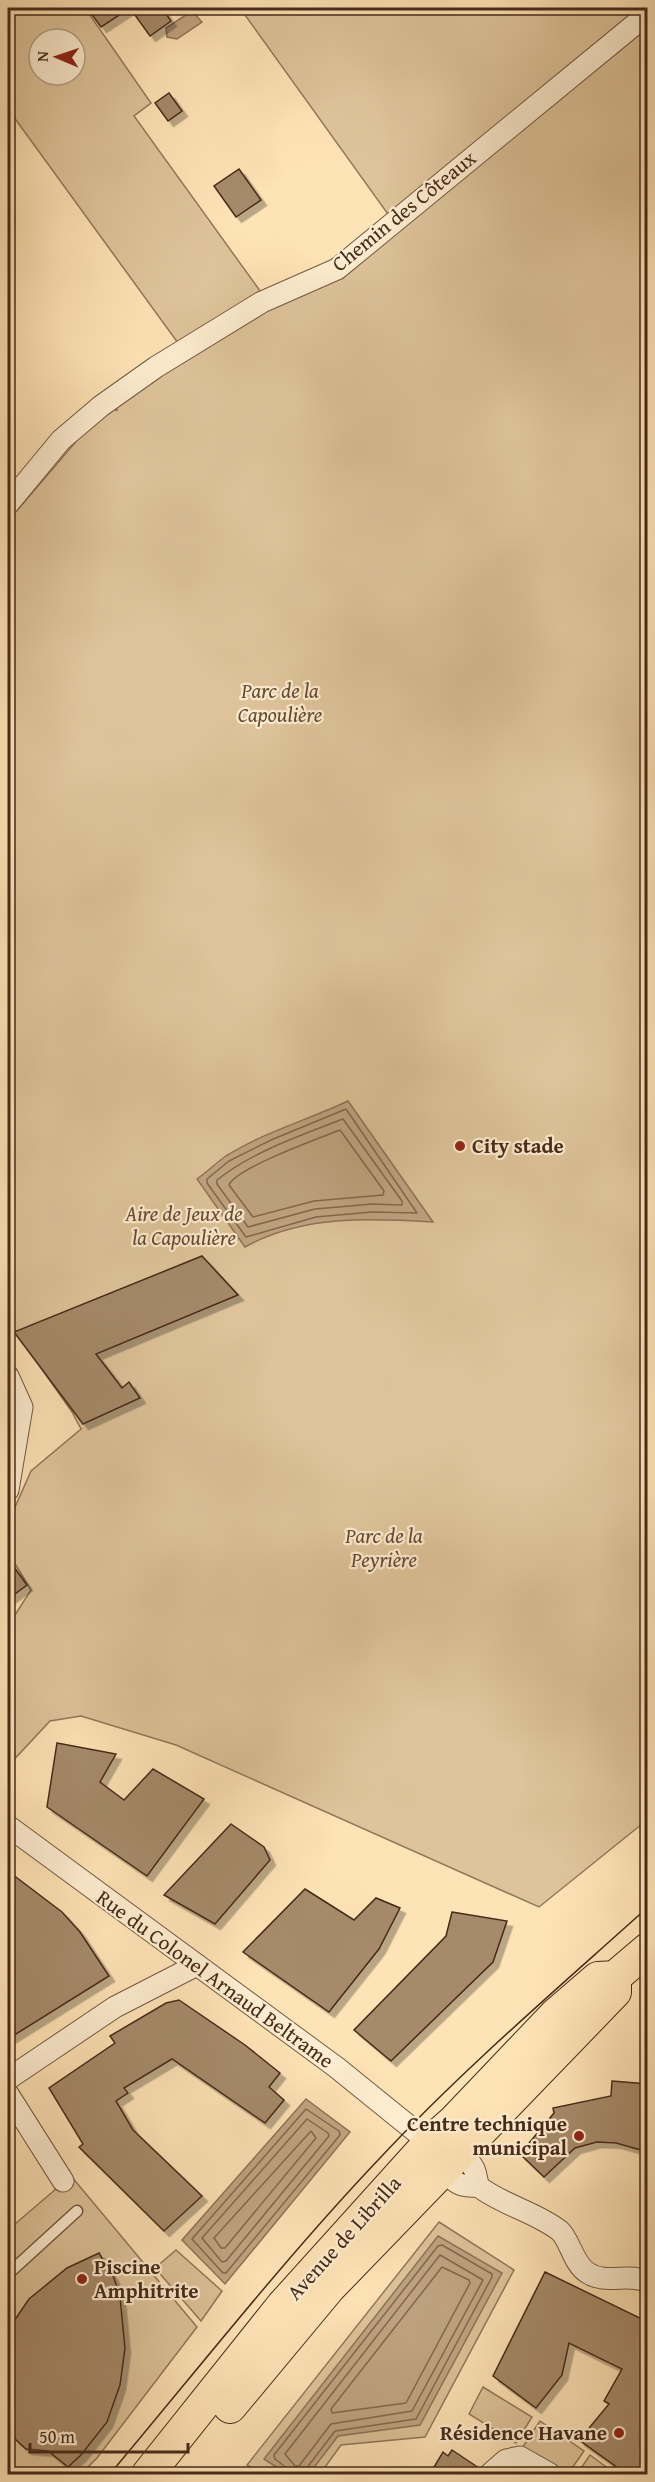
<svg xmlns="http://www.w3.org/2000/svg" width="655" height="2482" font-family="'Gentium Book Plus',serif">
<style>
.green{fill:#dfc49b;stroke:#93775a;stroke-width:1.5;fill-rule:evenodd}
.water{fill:#c0a481;stroke:#907357;stroke-width:1.5}
.lines{fill:none;stroke-linecap:round;stroke-linejoin:round}
.shore{stroke:#84674d;stroke-width:1.5}
.building{fill:#a68a6b;stroke:#472a19;stroke-width:1.5;filter:url(#shadow)}
.lane-casing{stroke:#755840;stroke-width:13}
.street-casing{stroke:#755840;stroke-width:23}
.primary-casing{stroke:#472a19;stroke-width:34}
.lane{stroke:#feedd0;stroke-width:10}
.street{stroke:#feedd0;stroke-width:21}
.primary{stroke:#fee3b6;stroke-width:32}
.tram{stroke:#472a19;stroke-width:1.5}
.poi-dot{fill:#8f2418;stroke:#feedd0;stroke-width:2}
.labels{text-anchor:middle;stroke-width:4.5;stroke-linejoin:round;paint-order:stroke}
.street-label{font-size:21px;fill:#472a19;stroke:#feedd0}
.park-label{font-size:21px;font-style:italic;fill:#654933;stroke:#feedd0}
.poi-label{font-size:21px;font-weight:bold;fill:#472a19;stroke:#feedd0;text-anchor:start}
</style>
<defs>
<filter id="shadow"><feDropShadow dx="5.5" dy="5.5" stdDeviation="0" flood-color="#0004"/></filter>
</defs>
<rect width="100%" height="100%" fill="#fee3b6"/>
<filter id="stains"><feTurbulence type="fractalNoise" baseFrequency=".00333" numOctaves="4"/><feColorMatrix values="0 0 0 0 .2 0 0 0 0 .09 0 0 0 0 .02 0 0 0 .5 -.17"/></filter>
<radialGradient id="worn" r=".72"><stop offset=".6" stop-color="#630" stop-opacity="0"/><stop offset="1" stop-color="#630" stop-opacity=".3"/></radialGradient>
<!-- green -->
<g class="green">
<path d="M8,8H85L151,103L134,116L263,295L178,343L8,109ZM39,39H75V75H39Z"/>
<polygon points="240,8 644,8 390,217"/>
<polygon points="647,25 647,1820 539,1907 176,1745 81,1716 50,1721 8,1766 8,1626 31,1590 8,1552 8,1523 31,1471 81,1429 72,1412 8,1321 8,521 103,410 118,410 101,406 252,316 341,277"/>
<polygon points="71,2176 197,2327 97,2458 81,2474 17,2474 8,2463 8,2230"/>
<polygon points="439,2222 514,2270 425,2437 341,2445 320,2474 262,2474 247,2465"/>
<polygon points="176,2250 222,2291 201,2321 155,2268"/>
<polygon points="483,2387 532,2417 516,2443 469,2414"/>
<polygon points="540,2421 584,2451 568,2474 522,2448"/>
<polygon points="590,2455 616,2474 577,2474"/>
</g>
<!-- water -->
<g class="water">
<polygon points="192,11 202,22 177,39 167,37 166,28"/>
<path d="M348,1101L433,1222C370,1218 302,1215 245,1247L197,1179C207,1172 216,1163 226,1156C264,1132 308,1120 348,1101Z"/>
<polygon points="306,2099 350,2132 225,2284 182,2240"/>
<polygon points="438,2236 502,2273 420,2425 338,2436 309,2474 287,2474 264,2459"/>
</g>
<g class="lines">
<!-- shore -->
<g class="shore">
<polygon points="346,1109 417,1213 372,1212 316,1217 246,1237 207,1183 207,1179 229,1161 271,1140"/>
<path d="M343,1119L402,1201V1205L372,1204L315,1209L248,1227L217,1184V1180C252,1152 301,1135 343,1119Z"/>
<path d="M340,1130L384,1191L383,1195L314,1201L253,1217L229,1185C236,1168 320,1138 340,1130Z"/>
<polygon points="306,2109 339,2131 340,2135 226,2273 223,2273 192,2239"/>
<polygon points="307,2119 328,2133 329,2136 226,2261 222,2262 202,2238"/>
<polygon points="311,2131 316,2138 225,2248 221,2248 214,2238"/>
<polygon points="440,2255 483,2280 412,2411 331,2424 299,2466 295,2466 285,2454"/>
<polygon points="442,2267 469,2280 470,2283 406,2403 332,2413 331,2409"/>
<polyline points="289,2474 288,2469 275,2459 274,2455 438,2246 442,2245 492,2274 492,2277 416,2419 335,2431 306,2469 305,2474"/>
</g>
</g>
<!-- building -->
<g class="building">
<polygon points="87,8 162,8 171,21 150,36 130,8 101,27"/>
<polygon points="169,93 182,111 168,121 155,103"/>
<polygon points="239,169 261,200 236,217 214,186"/>
<polygon points="202,1256 238,1295 96,1354 122,1388 129,1382 140,1398 83,1424 14,1332"/>
<polygon points="8,1559 27,1585 8,1599"/>
<polygon points="57,1743 116,1754 100,1782 124,1800 153,1769 204,1799 147,1876 47,1807"/>
<polygon points="231,1824 264,1847 270,1860 215,1924 164,1895"/>
<polygon points="8,1871 62,1912 80,1932 109,1976 8,2039"/>
<polygon points="305,1889 354,1920 376,1898 400,1908 379,1949 329,2012 243,1952"/>
<polygon points="452,1912 507,1921 493,1962 391,2061 354,2030 446,1936"/>
<polygon points="179,2000 245,2045 280,2073 269,2087 284,2100 265,2123 172,2059 124,2088 128,2093 116,2101 133,2130 202,2196 164,2231 79,2147 83,2144 49,2088 115,2043 110,2036 166,2003"/>
<polygon points="612,2081 648,2084 648,2137 641,2150 616,2143 597,2142 575,2148 544,2177 520,2154 554,2113 553,2108 611,2096"/>
<polygon points="99,2253 114,2278 120,2297 125,2348 120,2385 107,2422 81,2455 68,2467 48,2451 26,2449 15,2439 8,2416 8,2319 14,2321 29,2299 67,2268"/>
<polygon points="545,2272 648,2322 648,2456 634,2475 628,2475 579,2440 609,2404 604,2401 622,2369 569,2343 562,2375 536,2408 493,2376"/>
<polygon points="452,2450 479,2468 478,2475 447,2475 434,2467 443,2452 448,2456"/>
</g>
<g class="lines">
<defs>
<polyline id="lane" points="8,2274 77,2211"/>
<g id="street">
<polyline points="8,504 61,440 101,406 156,367 262,302 337,269 639,21 647,8"/>
<polyline points="8,1376 22,1407 8,1490"/>
<polyline points="8,1826 336,2067 420,2135"/>
<polyline points="8,2079 115,2007 197,1965"/>
<polyline points="8,2094 63,2181"/>
<path d="M462,2158C475,2163 476,2173 478,2186C463,2187 457,2185 447,2174L449,2161Z"/>
<path d="M478,2186C502,2205 536,2212 560,2231C570,2240 573,2264 588,2273C606,2285 630,2272 648,2282"/>
<polyline points="490,2474 506,2460 520,2457 550,2474"/>
</g>
<g id="primary">
<polyline points="230,2407 329,2288 615,1992 615,1977"/>
<polyline points="148,2474 282,2306 429,2143 454,2121 555,2015 598,1978 615,1977 648,1949"/>
</g>
</defs>
<!-- lane casing -->
<use href="#lane" class="lane-casing"/>
<!-- street casing -->
<use href="#street" class="street-casing"/>
<!-- primary casing -->
<use href="#primary" class="primary-casing"/>
<!-- lane -->
<use href="#lane" class="lane"/>
<!-- street -->
<use href="#street" class="street"/>
<!-- primary -->
<use href="#primary" class="primary"/>
<!-- tram -->
<path class="tram" d="M110,2474C199,2368 285,2258 380,2158C463,2069 557,1989 648,1907"/>
</g>
<!-- markers -->
<g class="poi-dot">
<circle cx="460" cy="1146" r="6"/>
<circle cx="579" cy="2136" r="6"/>
<circle cx="82" cy="2279" r="6"/>
<circle cx="619" cy="2433" r="6"/>
</g>
<g class="labels">
<!-- street labels -->
<g class="street-label">
<text transform="translate(404 211) rotate(-39)" y="7">Chemin des Côteaux</text>
<text transform="translate(215 1979) rotate(36)" y="7">Rue du Colonel Arnaud Beltrame</text>
<text transform="translate(344 2238) rotate(-48)" y="7">Avenue de Librilla</text>
</g>
<!-- park labels -->
<g class="park-label">
<text x="280" y="698">Parc de la<tspan x="280" dy="24">Capoulière</tspan></text>
<text x="184" y="1221">Aire de Jeux de<tspan x="184" dy="24">la Capoulière</tspan></text>
<text x="384" y="1543">Parc de la<tspan x="384" dy="24">Peyrière</tspan></text>
</g>
<!-- poi labels -->
<g class="poi-label">
<text x="472" y="1153">City stade</text>
<text x="567" y="2131" text-anchor="end">Centre technique<tspan x="567" dy="24">municipal</tspan></text>
<text x="94" y="2274">Piscine<tspan x="94" dy="24">Amphitrite</tspan></text>
<text x="607" y="2440" text-anchor="end">Résidence Havane</text>
</g>
</g>
<!-- margin -->
<rect width="655" height="2482" fill="none" stroke="#fee3b6" stroke-width="30"/>
<rect x="9" y="9" width="637" height="2464" fill="none" stroke="#472a19" stroke-width="3"/>
<rect x="15" y="15" width="625" height="2452" fill="none" stroke="#472a19" stroke-width="1.5"/>
<!-- north arrow -->
<g transform="translate(57 57) rotate(272)"><circle r="28" fill="#feedd0" stroke="#b59f87" stroke-width="1.5"/>
<path d="M0-4.5L10 22L0 15L-10 22Z" fill="#8f2418"/>
<text y="-9" font-size="16" font-weight="bold" text-anchor="middle" fill="#472a19">N</text>
</g>
<!-- scale -->
<path d="M30 2443v9h158v-9" fill="none" stroke="#472a19" stroke-width="3"/>
<text x="39" y="2443" font-size="18" fill="#472a19" stroke="#feedd0" stroke-width="4.5" paint-order="stroke">50 m</text>
<rect width="100%" height="100%" filter="url(#stains)"/>
<rect width="100%" height="100%" fill="url(#worn)"/>
</svg>
